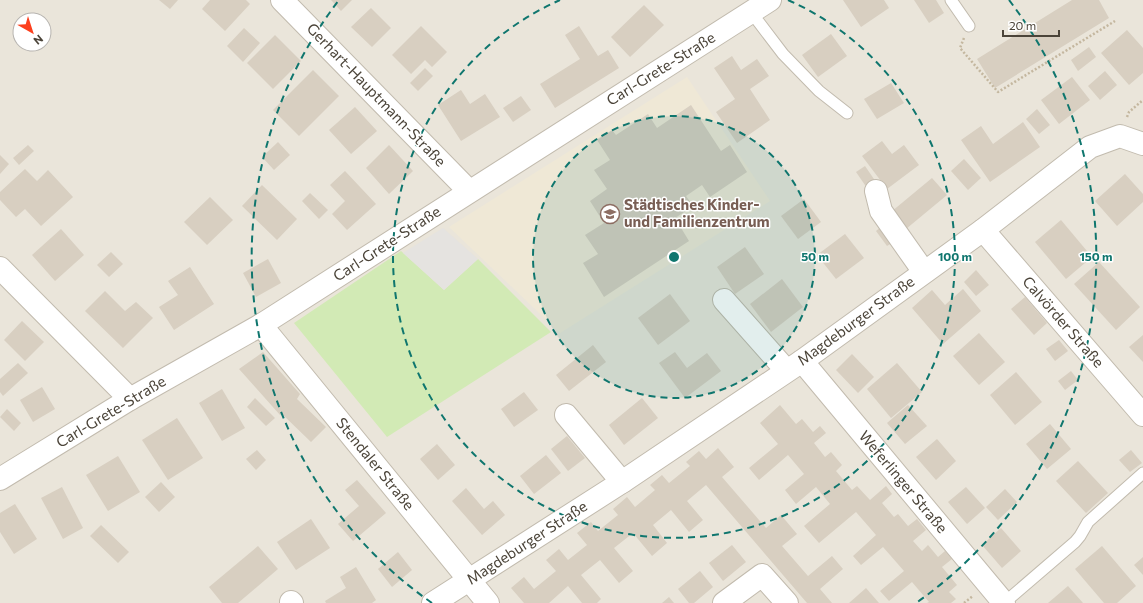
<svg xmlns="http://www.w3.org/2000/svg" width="1143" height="603" font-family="Commissioner,sans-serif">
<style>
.residential{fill:#eae5da;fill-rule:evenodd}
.education{fill:#efe8d6}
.green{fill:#d2eab5}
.parking{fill:#e5e3e0}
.building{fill:#d8cfc1}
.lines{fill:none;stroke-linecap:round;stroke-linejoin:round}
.service-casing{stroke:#c2bbae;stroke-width:13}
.minor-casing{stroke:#c2bbae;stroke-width:24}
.path{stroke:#c4b79f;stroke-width:2.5;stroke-dasharray:2 2;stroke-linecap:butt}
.service{stroke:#fff;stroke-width:11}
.minor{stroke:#fff;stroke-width:22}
.ring{fill:none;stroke:#0f766e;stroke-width:2;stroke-dasharray:7 5}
.labels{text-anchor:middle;stroke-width:3;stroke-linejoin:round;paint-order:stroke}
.street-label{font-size:15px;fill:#4b4439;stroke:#fff}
.education-label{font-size:15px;font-weight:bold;fill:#785e54;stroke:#fff;text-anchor:start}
.centre{fill:#0f766e;stroke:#fff;stroke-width:2}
.ring-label{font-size:12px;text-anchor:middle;font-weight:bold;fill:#0f766e;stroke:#fff;stroke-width:3;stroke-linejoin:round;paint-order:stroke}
</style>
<rect width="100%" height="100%" fill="#f6f3ec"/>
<!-- residential -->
<path class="residential" d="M0,0H1143V603H0ZM20,20H44V44H20Z"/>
<!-- education -->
<polygon class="education" points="687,77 770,201 560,333 449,227"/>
<!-- green -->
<polygon class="green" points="401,251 444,290 478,259 551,332 387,437 294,323"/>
<!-- parking -->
<polygon class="parking" points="443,228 478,259 444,290 403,253"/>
<!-- building -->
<g class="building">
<polygon points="159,0 178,0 170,9"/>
<polygon points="210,0 246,0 250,4 225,31 202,9"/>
<polygon points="331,0 352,0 341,11"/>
<polygon points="843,0 884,0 889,8 861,27"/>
<polygon points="914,0 936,0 944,13 929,23"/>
<polygon points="1072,0 1099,0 1109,18 995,88 977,59"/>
<polygon points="644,5 664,25 630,57 611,37"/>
<polygon points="371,8 391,28 372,47 351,27"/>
<polygon points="421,26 447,52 432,67 425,60 411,74 392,55"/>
<polygon points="579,26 598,56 608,50 619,68 555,108 540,84 580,59 565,35"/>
<polygon points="244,28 260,43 243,62 227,46"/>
<polygon points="1127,30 1143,48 1143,73 1129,85 1101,53"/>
<polygon points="831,34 847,56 818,77 802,55"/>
<polygon points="275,35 301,61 273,89 247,63"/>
<polygon points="1089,47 1096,57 1078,71 1071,60"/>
<polygon points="732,56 741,70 757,59 769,76 750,89 770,120 737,143 716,112 735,99 714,68"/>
<polygon points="425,68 433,76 418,91 410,83"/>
<polygon points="313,70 339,96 299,136 273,110"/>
<polygon points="1105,71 1117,85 1100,100 1088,86"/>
<polygon points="1072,77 1090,100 1059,124 1041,100"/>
<polygon points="891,83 904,103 877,119 864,99"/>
<polygon points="461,90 470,104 485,94 500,117 461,141 438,105"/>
<polygon points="521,96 531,110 513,122 503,108"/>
<polygon points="691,105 721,151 730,145 747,172 710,197 702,185 686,196 693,206 675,218 689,241 604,297 583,263 598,254 585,235 604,223 590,201 607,189 594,170 610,160 597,140 612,130 616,135 648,114 657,128"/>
<polygon points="355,107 377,131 351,154 329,130"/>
<polygon points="1037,109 1050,125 1039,134 1026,119"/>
<polygon points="1023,122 1040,147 990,182 961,140 981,126 993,144"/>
<polygon points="882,141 892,154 904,145 919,165 887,189 862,156"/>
<polygon points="278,142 290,155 274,170 262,157"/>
<polygon points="28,145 34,151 19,165 13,158"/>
<polygon points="389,145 413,171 389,194 366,168"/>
<polygon points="0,155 9,164 0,174"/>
<polygon points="964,159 981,178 968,190 951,171"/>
<polygon points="865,166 876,182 867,188 856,172"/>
<polygon points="25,169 37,181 48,170 73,197 41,226 25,209 16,217 0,200 0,192"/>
<polygon points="345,171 376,204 347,230 332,214 345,201 330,185"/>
<polygon points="1125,174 1143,194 1143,202 1117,226 1095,201"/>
<polygon points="932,178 947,195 906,229 891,212"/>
<polygon points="262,185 297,219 277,240 242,206"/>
<polygon points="310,193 328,210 319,219 302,201"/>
<polygon points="210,197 233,220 207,245 184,222"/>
<polygon points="804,199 821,222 798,239 781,216"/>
<polygon points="1061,220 1092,257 1066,279 1035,242"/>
<polygon points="883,225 895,241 887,246 876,231"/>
<polygon points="61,229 84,255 55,281 32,255"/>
<polygon points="845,234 864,258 836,279 817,255"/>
<polygon points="745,247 764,274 735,294 717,267"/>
<polygon points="111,252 123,264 109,277 97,265"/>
<polygon points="268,259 281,283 256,297 243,273"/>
<polygon points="1099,262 1140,307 1116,330 1074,284"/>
<polygon points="190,267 214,304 174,330 159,307 178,295 168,281"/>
<polygon points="976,270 989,285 976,296 964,282"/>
<polygon points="782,279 803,307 771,332 750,304"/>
<polygon points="963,289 981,311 943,344 912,308 932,290 945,305"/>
<polygon points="105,291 125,311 136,302 153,318 123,348 85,311"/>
<polygon points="670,294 690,321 658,345 638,318"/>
<polygon points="1025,297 1047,323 1034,335 1011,309"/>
<polygon points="22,321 44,342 25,361 4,340"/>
<polygon points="979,333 1005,362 979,385 953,356"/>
<polygon points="1143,335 1143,362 1129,347"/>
<polygon points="1059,340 1068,351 1055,361 1046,349"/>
<polygon points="593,345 606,362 569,391 556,375"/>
<polygon points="263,352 300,394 297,399 326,427 311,442 282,414 280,415 239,369"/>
<polygon points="675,352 687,368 707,353 721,371 685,398 659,363"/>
<polygon points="852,354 874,377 858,393 836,370"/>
<polygon points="18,363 28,373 3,396 0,392 0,379"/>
<polygon points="897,363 922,392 891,418 867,389"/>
<polygon points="1071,371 1078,380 1065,390 1058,381"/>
<polygon points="1016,372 1042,402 1015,425 990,395"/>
<polygon points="42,387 55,409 33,422 20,400"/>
<polygon points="222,389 245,428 222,441 199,403"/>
<polygon points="524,392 538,410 514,427 501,409"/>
<polygon points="255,398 275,418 266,426 247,407"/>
<polygon points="642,398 658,418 624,445 609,425"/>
<polygon points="780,405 796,424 802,419 813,432 820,426 826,433 814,443 825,457 831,452 842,465 836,471 852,490 857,486 870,500 886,486 892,494 882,503 894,517 898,514 908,526 917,519 926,530 913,541 922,551 928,545 938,557 945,551 952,559 942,567 957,585 949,592 956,599 951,603 927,603 929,602 912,582 889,601 880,591 904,571 883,547 861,565 853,556 876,535 856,512 819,543 804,526 830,504 816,487 796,504 785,490 804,474 788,455 759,480 749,468 778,444 760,423"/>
<polygon points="908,405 927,426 905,444 887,423"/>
<polygon points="7,409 21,423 14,431 0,417"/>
<polygon points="177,418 203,458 168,480 142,440"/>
<polygon points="1050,424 1071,449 1047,469 1026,444"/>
<polygon points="567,436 585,458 568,471 551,449"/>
<polygon points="937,439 956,461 936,480 916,457"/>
<polygon points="437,444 455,465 438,480 420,459"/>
<polygon points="718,448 734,467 722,477 766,528 781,515 797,534 782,546 808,576 832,556 843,569 820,589 832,603 807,603 706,485 687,501 703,520 689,532 671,510 653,525 667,543 652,556 633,533 614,548 633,571 619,583 600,560 581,575 601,599 597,603 582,603 568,586 549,603 524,603 511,588 524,577 534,589 556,571 546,560 559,549 568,560 587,545 577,533 591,522 598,531 618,515 613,509 627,497 635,507 655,490 650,485 662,475 669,483 690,466 686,462 699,451 706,459"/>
<polygon points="257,450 266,460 256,470 246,459"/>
<polygon points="1131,450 1142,463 1130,472 1119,460"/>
<polygon points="546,455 561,473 534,494 520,476"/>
<polygon points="118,456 140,492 108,511 86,475"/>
<polygon points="1078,461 1108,493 1086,513 1056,481"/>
<polygon points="357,480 386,513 353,541 338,524 359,506 345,490"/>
<polygon points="161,482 175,497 159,512 145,497"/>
<polygon points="62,487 83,528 63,539 41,498"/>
<polygon points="966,487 985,508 967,524 948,502"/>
<polygon points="466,488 484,509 493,501 505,515 482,535 452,501"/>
<polygon points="1005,489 1017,502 998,520 986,507"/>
<polygon points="15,504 37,539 14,554 0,532 0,513"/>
<polygon points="311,519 330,548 296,570 277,542"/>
<polygon points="101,525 129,552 118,563 90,536"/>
<polygon points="1001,528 1021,551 1002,568 982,545"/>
<polygon points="732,545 746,562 723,581 709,563"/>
<polygon points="258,546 278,569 238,603 222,603 209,587"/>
<polygon points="1102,546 1136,586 1117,603 1104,603 1075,569"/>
<polygon points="398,552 412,570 392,587 378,569"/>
<polygon points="1143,557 1143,575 1134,565"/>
<polygon points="356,567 376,600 372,603 326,603 325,601 346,588 340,577"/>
<polygon points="700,571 713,587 694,603 689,603 678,589"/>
<polygon points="1068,586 1083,603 1048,603"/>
<polygon points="866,588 879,603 849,603"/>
<polygon points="669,597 674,603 662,603"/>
</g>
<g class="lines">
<defs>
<g id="service">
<polyline points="951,0 969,26"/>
<polyline points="751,12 783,54 819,91 847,113"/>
<polyline points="1004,603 1075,542 1080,536 1088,522 1143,473"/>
</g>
<g id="minor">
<polyline points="282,0 469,191"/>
<polyline points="876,191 881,211 924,272"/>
<polyline points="983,230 1143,415"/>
<polyline points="0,268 130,399"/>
<polyline points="724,300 786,370"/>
<polyline points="261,325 488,603"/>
<polyline points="802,361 1004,603"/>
<polyline points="566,415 622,482"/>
<polyline points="0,479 130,399 261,325 770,0"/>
<polyline points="291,602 292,603"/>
<polyline points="433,603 622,482 802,361 983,230 1090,147 1120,136 1143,144"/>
<polyline points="724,603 762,575 787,603"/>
</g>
</defs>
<!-- service casing -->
<use href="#service" class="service-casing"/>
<!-- minor casing -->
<use href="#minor" class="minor-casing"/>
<!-- path -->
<g class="path">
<polyline points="964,38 960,48 998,92 1115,21"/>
<polyline points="1127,117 1129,112 1143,100"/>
<polyline points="964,603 973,596"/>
</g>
<!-- service -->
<use href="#service" class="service"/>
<!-- minor -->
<use href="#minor" class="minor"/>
</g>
<!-- distance rings -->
<circle cx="674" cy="257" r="141" fill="#0f766e" fill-opacity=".12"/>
<g class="ring">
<circle cx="674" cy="257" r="141"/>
<path d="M788 0A281 281 0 1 1 560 0"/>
<path d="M432 603A422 422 0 0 1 339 0M1009 0A422 422 0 0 1 916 603"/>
</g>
<!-- icons -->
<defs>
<symbol id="school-ring" viewBox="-11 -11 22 22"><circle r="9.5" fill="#fff" stroke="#8d6e63" stroke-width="1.5"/><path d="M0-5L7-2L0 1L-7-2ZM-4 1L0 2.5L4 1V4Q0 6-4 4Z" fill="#8d6e63"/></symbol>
</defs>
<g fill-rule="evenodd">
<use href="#school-ring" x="599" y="203" width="22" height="22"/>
</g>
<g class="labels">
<!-- street labels -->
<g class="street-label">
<text transform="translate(661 69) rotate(-32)" y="5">Carl-Grete-Straße</text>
<text transform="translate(376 95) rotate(46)" y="5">Gerhart-Hauptmann-Straße</text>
<text transform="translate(387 244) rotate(-33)" y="5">Carl-Grete-Straße</text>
<text transform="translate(856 321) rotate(-36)" y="5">Magdeburger Straße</text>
<text transform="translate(1063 322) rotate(49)" y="5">Calvörder Straße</text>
<text transform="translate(111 412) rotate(-31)" y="5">Carl-Grete-Straße</text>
<text transform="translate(375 464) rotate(51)" y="5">Stendaler Straße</text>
<text transform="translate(903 482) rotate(50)" y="5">Weferlinger Straße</text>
<text transform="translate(527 543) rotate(-33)" y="5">Magdeburger Straße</text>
</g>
<!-- education labels -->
<g class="education-label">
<text x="624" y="210">Städtisches Kinder-<tspan x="624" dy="17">und Familienzentrum</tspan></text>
</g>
</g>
<circle cx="674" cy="257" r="6" class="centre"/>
<g class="ring-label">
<text x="815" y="261">50 m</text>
<text x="955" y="261">100 m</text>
<text x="1096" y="261">150 m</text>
</g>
<!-- north arrow -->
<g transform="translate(32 32) rotate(141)"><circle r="19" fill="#ffffff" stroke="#b7b4b0"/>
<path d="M0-3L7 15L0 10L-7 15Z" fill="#fc3f1d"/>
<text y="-6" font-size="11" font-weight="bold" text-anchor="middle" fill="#4b4439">N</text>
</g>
<!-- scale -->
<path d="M1003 30v6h56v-6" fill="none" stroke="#4b4439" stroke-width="2"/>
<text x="1009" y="30" font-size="12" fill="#4b4439" stroke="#ffffff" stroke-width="3" paint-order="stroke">20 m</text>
</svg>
